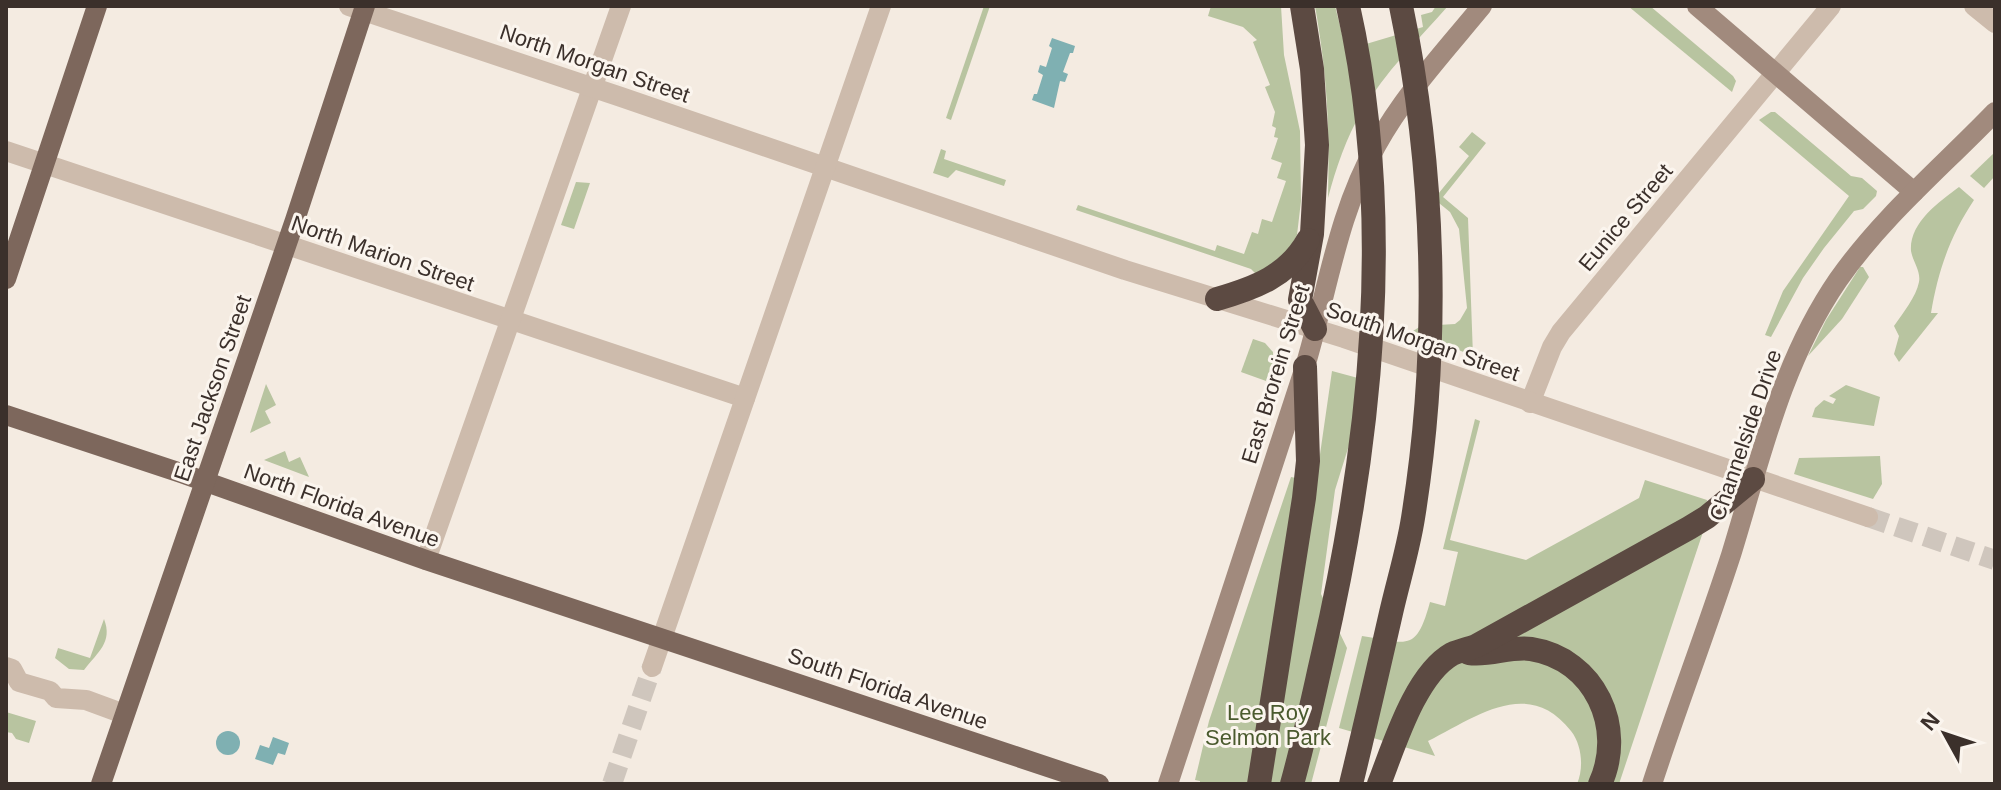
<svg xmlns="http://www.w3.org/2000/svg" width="2001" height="790" font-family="Arial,sans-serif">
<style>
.green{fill:#b8c4a0}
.water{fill:#7fb0b2}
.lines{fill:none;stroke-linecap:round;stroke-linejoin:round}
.tertiary-tunnel{stroke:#cfc6bd;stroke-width:20;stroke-dasharray:20 10;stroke-linecap:butt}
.minor{stroke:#cdbbac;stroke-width:20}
.tertiary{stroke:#cdbbac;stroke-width:20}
.secondary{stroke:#a18a7d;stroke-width:20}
.primary{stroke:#7d675c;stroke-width:20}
.motorway{stroke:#5c4a42;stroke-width:24}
.labels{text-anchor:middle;stroke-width:6;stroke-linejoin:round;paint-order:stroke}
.street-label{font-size:22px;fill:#3b302b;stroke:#fbf5ee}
.park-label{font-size:22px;fill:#4a5a2e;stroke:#fbf5ee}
</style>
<rect width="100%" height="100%" fill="#f4ebe1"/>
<!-- green -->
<g class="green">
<polygon points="984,6 990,6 951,120 946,118"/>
<polygon points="1211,6 1281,6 1284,55 1300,131 1301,201 1297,235 1287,254 1256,274 1251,269 1076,210 1078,205 1215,251 1217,245 1244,254 1252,232 1258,234 1262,219 1272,222 1286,181 1277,178 1282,163 1271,159 1278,138 1274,137 1276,128 1272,126 1275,112 1265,87 1270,85 1253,42 1257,40 1243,27 1208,16"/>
<path d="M1315,6H1335L1346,50L1423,27L1421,15L1432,12L1436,6H1448C1418,40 1385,72 1362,111C1346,138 1336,168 1328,198C1330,128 1327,74 1315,6Z"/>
<polygon points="1628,6 1650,6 1733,76 1736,81 1732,92"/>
<polygon points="1771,112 1775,112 1851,176 1862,178 1877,191 1876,196 1863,209 1854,211 1824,248 1803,278 1771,337 1765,335 1783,291 1849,196 1759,120"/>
<polygon points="1472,132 1486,143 1443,197 1468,218 1473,356 1413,331 1421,326 1455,324 1460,320 1467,308 1459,229 1450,212 1434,199 1469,156 1459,147"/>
<polygon points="941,149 946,151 944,159 1006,180 1004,186 956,170 948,178 933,173"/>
<polygon points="1995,152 1995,176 1984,188 1970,176"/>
<polygon points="576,182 590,183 574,229 561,225"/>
<path d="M1959,187L1974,200C1950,236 1938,271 1931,313H1938L1899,362L1894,354L1899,336L1894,326C1903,313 1916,297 1919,282C1921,271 1913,262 1911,251C1909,223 1939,202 1959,187Z"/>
<polygon points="1860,267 1863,267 1869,277 1842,319 1808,356 1826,320"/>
<polygon points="1253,339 1265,343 1273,352 1273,363 1266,381 1241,372"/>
<polygon points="1332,371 1369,381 1335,490 1321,594 1347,648 1311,784 1200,784 1200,781 1195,780 1209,721 1291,477 1316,482"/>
<polygon points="266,384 276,405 265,411 271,423 250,433"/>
<polygon points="1846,385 1880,397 1874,426 1812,417 1815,408 1824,400 1833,404 1836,399 1829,396"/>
<path d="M1475,419L1480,421L1450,540L1526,560L1639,498L1645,480L1707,500L1703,532L1619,784H1577C1584,768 1582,745 1571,731C1528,676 1476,717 1428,741L1435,756L1339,728L1362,636C1408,643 1416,653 1430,602L1445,606L1458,552L1443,549Z"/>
<polygon points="285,451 289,462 300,457 309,477 264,460"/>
<polygon points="1880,456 1882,484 1873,499 1794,474 1799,458"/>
<path d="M104,619C113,642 98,652 84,670L69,669L55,658L58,648L90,658Z"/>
<polygon points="6,712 36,721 29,743 16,739 12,733 6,732"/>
</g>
<!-- water -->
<g class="water">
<polygon points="1052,38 1075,46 1073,53 1070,53 1063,72 1068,74 1065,82 1060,81 1054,108 1032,100 1034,94 1037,94 1043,75 1038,72 1040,65 1046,67 1052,48 1049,46"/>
<circle cx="228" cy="743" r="12"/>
<polygon points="273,737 289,743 285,755 278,753 273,765 255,759 260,745 269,748"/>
</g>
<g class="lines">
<!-- tertiary-tunnel -->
<g class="tertiary-tunnel">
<polyline points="1868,517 1995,560"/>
<polyline points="612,784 652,667"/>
</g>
<!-- minor -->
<g class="minor">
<polyline points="6,151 745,398"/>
<polyline points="1530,403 1552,347 1561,332 1831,6"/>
<polyline points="426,560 621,6"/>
<polyline points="6,667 12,669 19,682 50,691 56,698 86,700 124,714"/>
</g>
<!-- tertiary -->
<g class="tertiary">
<polyline points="349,6 621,97 1125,270 1344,338 1868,517"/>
<polyline points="1974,6 1995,23"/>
<polyline points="652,667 881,6"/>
</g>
<!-- secondary -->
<g class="secondary">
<polyline points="1697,6 1914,192"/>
<path d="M1168,784C1213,646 1260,508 1304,370C1327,295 1337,214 1376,146C1404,95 1445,51 1482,6"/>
<path d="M1652,784C1677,707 1706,632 1731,555C1760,461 1781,363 1838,280C1882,217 1942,167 1995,112"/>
</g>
<!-- primary -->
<g class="primary">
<polyline points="6,279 97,6"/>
<polyline points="6,415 181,473 426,560 1099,784"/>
<polyline points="101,784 295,220 365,6"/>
</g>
<!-- motorway -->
<g class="motorway">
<polyline points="1302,6 1312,69 1317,145 1312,234 1300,300 1315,329"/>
<path d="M1217,299C1255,288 1288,276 1308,240"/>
<path d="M1469,653C1490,656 1510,646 1531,649C1595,659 1626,728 1600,784"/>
<polyline points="1259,784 1304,498 1308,461 1305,367"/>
<path d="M1292,784C1304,741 1313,698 1323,654C1371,444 1396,218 1348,6"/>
<path d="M1351,784C1365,727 1378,670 1391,613C1398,582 1408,550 1413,518C1440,350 1436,173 1401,6"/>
<path d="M1379,784C1394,746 1415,675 1452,654C1459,651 1468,649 1476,646L1689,528L1707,517L1753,479"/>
</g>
</g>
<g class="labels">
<!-- street labels -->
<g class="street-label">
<text transform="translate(595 63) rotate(19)" y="8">North Morgan Street</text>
<text transform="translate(1625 217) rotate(-50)" y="8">Eunice Street</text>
<text transform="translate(383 253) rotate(19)" y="8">North Marion Street</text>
<text transform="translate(1423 341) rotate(19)" y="8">South Morgan Street</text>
<text transform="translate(1275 374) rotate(-73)" y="8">East Brorein Street</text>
<text transform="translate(212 388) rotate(-71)" y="8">East Jackson Street</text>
<text transform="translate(1745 435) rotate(-71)" y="8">Channelside Drive</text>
<text transform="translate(342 505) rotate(20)" y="8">North Florida Avenue</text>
<text transform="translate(888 688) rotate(19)" y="8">South Florida Avenue</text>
</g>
<!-- park labels -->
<g class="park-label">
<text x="1268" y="720">Lee Roy<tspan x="1268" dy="25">Selmon Park</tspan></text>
</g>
</g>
<!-- border -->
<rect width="2001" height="790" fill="none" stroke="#3b302b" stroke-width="16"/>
<!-- north arrow -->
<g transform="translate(1945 734) rotate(310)" stroke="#fbf5ee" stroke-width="6" paint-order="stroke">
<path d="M0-6L14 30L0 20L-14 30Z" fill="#3b302b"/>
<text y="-12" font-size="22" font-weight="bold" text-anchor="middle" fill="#3b302b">N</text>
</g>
</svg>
